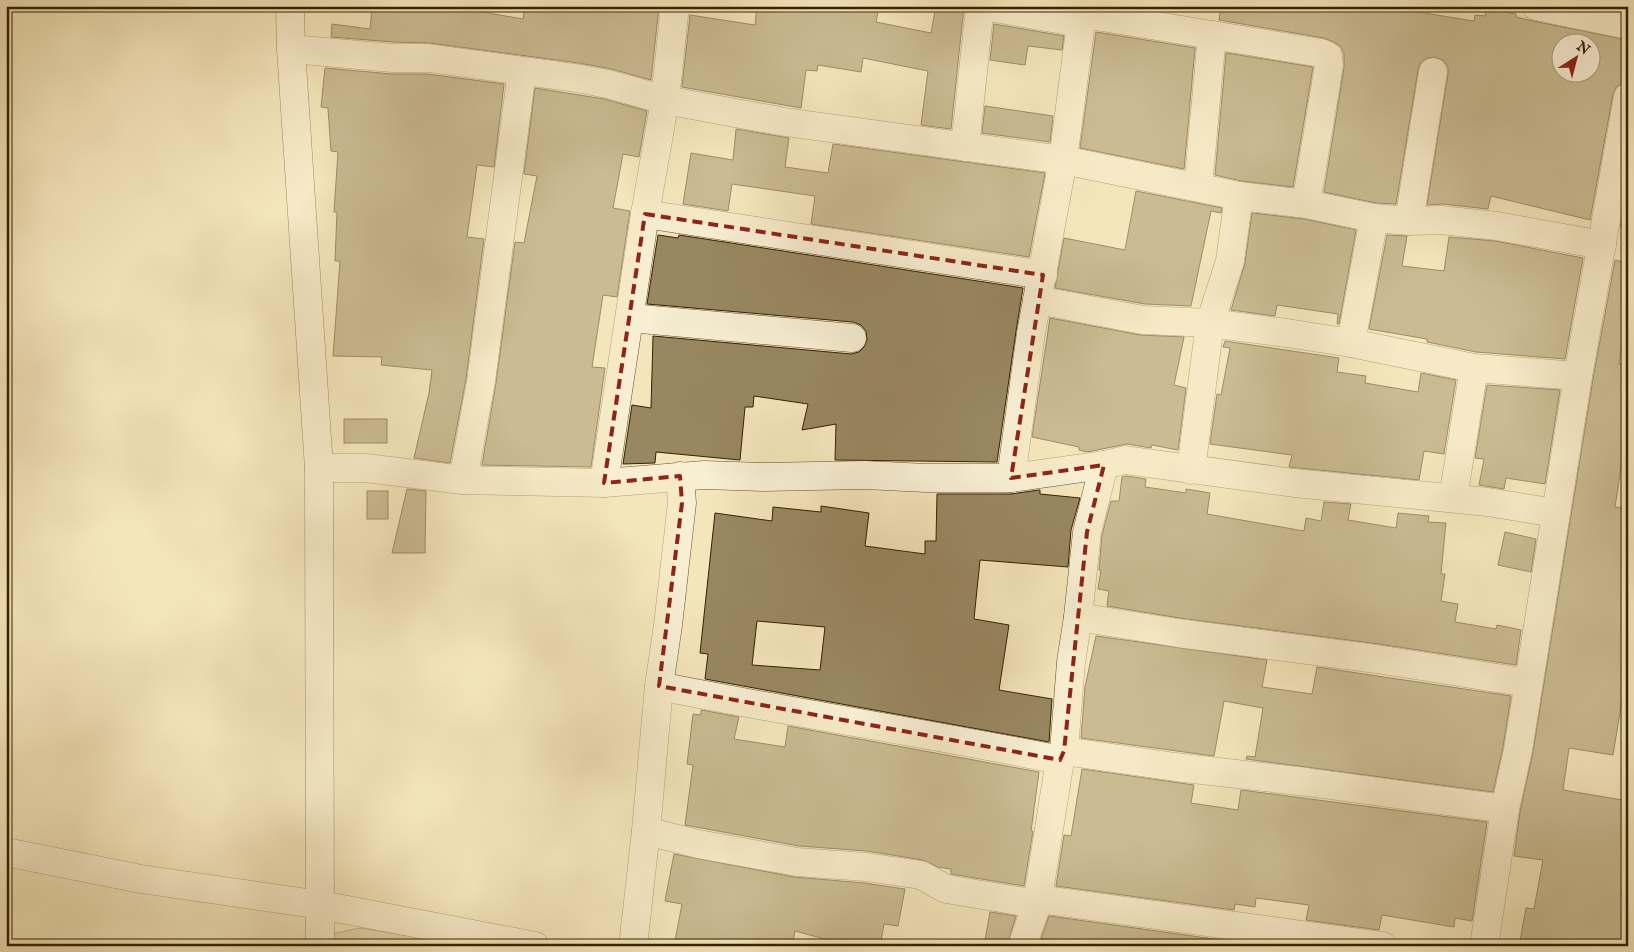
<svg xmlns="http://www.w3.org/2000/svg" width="1634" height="952" font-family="'IM FELL English',serif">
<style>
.green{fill:#d4c49b;stroke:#84724e}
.building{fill:#988761;stroke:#352000;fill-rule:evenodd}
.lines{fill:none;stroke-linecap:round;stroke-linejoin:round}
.street-casing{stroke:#65522f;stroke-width:29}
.secondary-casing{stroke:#352000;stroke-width:29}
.street{stroke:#f8efd3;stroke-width:28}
.secondary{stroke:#f8efd3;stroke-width:28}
.marked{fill:none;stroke:#8f2418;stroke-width:4;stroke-dasharray:10 6;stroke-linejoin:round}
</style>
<rect width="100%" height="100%" fill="#f4e6bb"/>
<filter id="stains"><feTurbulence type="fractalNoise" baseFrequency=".004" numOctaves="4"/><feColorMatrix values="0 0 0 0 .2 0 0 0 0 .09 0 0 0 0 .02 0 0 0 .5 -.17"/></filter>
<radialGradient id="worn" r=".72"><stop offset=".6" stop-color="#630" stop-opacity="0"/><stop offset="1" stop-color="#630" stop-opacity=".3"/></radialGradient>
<!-- green -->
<polygon class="green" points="360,928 472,946 331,946 332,934"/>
<!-- building -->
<g class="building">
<polygon points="372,6 417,6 444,10 444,6 447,6 523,19 525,6 659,6 651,80 612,69 579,63 430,43 394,42 331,37 332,24 370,29"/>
<polygon points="757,6 879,6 876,22 931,33 936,6 964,6 951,129 921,125 928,71 863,58 861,72 818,65 817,71 806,70 801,108 682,87 690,15 755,25"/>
<path d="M1221,6H1393V8L1474,21L1475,15L1485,16L1486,9L1516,14V17L1533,21L1628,40V67L1625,82L1616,87L1613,94L1590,220L1491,196L1488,209L1443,204L1427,205L1448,74V67L1443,60L1435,57L1427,58L1421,62L1418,70L1396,204L1376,203L1324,192L1344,68V54L1341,47L1334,42L1324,38L1219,20ZM1562,42H1592V72H1562Z"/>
<polygon points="994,24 1064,36 1062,50 1028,46 1025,65 990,60"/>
<polygon points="1096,32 1195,48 1184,169 1080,148"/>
<polygon points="1226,53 1313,67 1293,187 1242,181 1215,175"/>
<polygon points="325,68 392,74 427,74 504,84 494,167 477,165 467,237 484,239 466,379 450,463 414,458 429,393 432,370 381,365 382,357 333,356 340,261 335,261 337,212 334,212 338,152 331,151 328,108 321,107"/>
<polygon points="535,88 604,99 647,111 639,157 623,154 613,208 630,211 617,297 603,295 592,367 605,368 591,467 482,465 496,383 515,242 524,243 537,176 524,174"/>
<polygon points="985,106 1053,116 1050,142 982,133"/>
<polygon points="736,129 789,138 785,167 828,173 833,144 1045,173 1029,257 811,224 815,196 732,184 728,211 683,204 691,153 733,160"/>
<polygon points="1628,187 1628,229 1621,227"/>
<polygon points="1136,191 1222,208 1221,213 1211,211 1191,306 1145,304 1055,288 1064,238 1125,250"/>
<polygon points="1252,213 1304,219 1356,230 1339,324 1337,324 1338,314 1277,305 1275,316 1231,310 1245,263"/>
<polygon points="658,235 678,238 679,235 1023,288 1016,331 997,462 835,460 836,424 802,430 808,404 754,396 753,407 745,407 740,460 656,452 655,463 623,464 632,405 651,408 653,336 851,354 859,352 864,347 867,340 866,331 861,325 853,322 647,304"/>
<polygon points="1387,235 1407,236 1402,266 1444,271 1449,237 1495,241 1583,258 1565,359 1476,352 1427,342 1427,339 1369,329"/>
<polygon points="1615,260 1628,263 1628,310 1619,364 1628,365 1628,449 1624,448 1615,507 1628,509 1628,664 1613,755 1569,748 1563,790 1628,801 1628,858 1621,896 1628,897 1628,946 1519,946 1526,908 1534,909 1543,860 1514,856 1520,812 1533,752 1593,379"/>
<polygon points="1050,318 1140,335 1184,337 1174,385 1186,388 1178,450 1152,445 1151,448 1127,444 1087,452 1079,450 1079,447 1032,437"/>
<polygon points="1225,341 1339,358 1337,372 1366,376 1365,383 1418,392 1421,373 1456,380 1444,454 1424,451 1419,480 1289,467 1292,455 1210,444 1217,394 1221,395 1230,348 1223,347"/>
<polygon points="1487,385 1560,390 1545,484 1506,478 1504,489 1479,485 1484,459 1475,458"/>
<rect x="344" y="419" width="43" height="24"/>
<polygon points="1126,476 1146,479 1145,487 1186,493 1186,489 1210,493 1207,514 1304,531 1306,518 1321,521 1324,502 1351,504 1348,520 1396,528 1398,513 1429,516 1428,522 1446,523 1441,574 1445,574 1441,601 1458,604 1455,622 1496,629 1497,625 1521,630 1516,665 1379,644 1180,618 1107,606 1109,591 1098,589 1101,570 1099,570 1102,535 1111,501 1119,501 1122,477"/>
<polygon points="407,489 426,491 425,553 392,553"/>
<path d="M1039,490H1040V494L1080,498L1071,530L1068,567L980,560L974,619L1009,625L999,690L1052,699L1049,742L705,679L708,654L700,653L715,513L772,521L773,507L821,512V506L869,513L865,546L925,554V541H936L937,494H1011ZM757,621L825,627L820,670L752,665Z"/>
<rect x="367" y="491" width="21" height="28"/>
<polygon points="1505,532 1536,539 1531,572 1498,565"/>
<polygon points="1096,636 1267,660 1262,687 1312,694 1317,667 1511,696 1503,747 1493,792 1246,759 1247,756 1255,757 1263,708 1224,701 1214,756 1081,738 1085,687"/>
<polygon points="701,710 739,717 734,739 785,747 788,726 1039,772 1031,831 1033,831 1024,886 951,874 951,869 938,867 923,860 867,851 799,846 685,825 693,765 687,764 693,714 701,715"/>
<polygon points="1082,769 1194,785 1191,803 1238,810 1241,790 1487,822 1472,921 1455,918 1454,927 1382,915 1379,930 1306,920 1309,905 1256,898 1255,907 1235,904 1234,910 1056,886 1064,835 1071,836"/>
<polygon points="674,854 794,877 864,883 905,889 898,926 884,924 880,946 835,946 836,942 795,931 792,946 674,946 682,904 665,901"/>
<polygon points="990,912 1016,916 1007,946 984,946"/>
<polygon points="1049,916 1228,941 1228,946 1091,946 1041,939"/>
</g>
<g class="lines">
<defs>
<g id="street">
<polyline points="983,6 1081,23"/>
<polyline points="1536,6 1628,25"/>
<polyline points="1084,14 1321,53 1328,56 1329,65 1306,204"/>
<polyline points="291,49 393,58 428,58 576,78 608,84 665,100 785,122 1063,160 1239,196 1306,204 1374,218 1409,221 1441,220 1497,226 1602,245"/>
<polyline points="965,147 980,6"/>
<polyline points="1198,187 1212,35"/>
<polyline points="645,214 1043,275"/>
<polyline points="1409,221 1433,72"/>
<polyline points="1037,300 1143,320 1210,323 1287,333 1351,343 1474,368 1578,376"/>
<polyline points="630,318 852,338"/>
<polyline points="1351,343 1374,218"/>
<polyline points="319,468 366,468 463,480 604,483 704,475 764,477 865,475 926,478 1011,478 1104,465 1125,460 1294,483 1488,502 1555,513"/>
<polyline points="1191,470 1210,323 1230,261 1239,196"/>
<polyline points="1011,478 1031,333 1063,160 1081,23 1085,6"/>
<polyline points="463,480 481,381 522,71"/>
<polyline points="604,483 645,214 665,100 675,6"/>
<polyline points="1453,498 1474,368"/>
<polyline points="1078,617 1178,633 1377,659 1528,683"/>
<path d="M659,686C792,713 927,733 1060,760"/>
<polyline points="1064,751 1175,767 1307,782 1505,809"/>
<polyline points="646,831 698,844 797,862 866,867 921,875 946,889 1037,904"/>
<polyline points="6,852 141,879 321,905 535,946"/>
<polyline points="1038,899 1383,946"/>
<polyline points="633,946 646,831 659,686 668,625 682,503 680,476"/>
<polyline points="1022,946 1037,904 1060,760 1064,751 1071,662 1078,617 1087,532 1104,465"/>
<polyline points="1484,946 1505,809 1518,750 1578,376 1628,97"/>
</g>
<polyline id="secondary" points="290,6 291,49 319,468 320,946"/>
</defs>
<!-- street casing -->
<use href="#street" class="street-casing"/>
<!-- secondary casing -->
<use href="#secondary" class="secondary-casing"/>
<!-- street -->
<use href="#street" class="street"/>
<!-- secondary -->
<use href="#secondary" class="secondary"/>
</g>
<!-- marked area -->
<path d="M0 0H1634V952H0ZM645,214L1043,275L1011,478L1104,465L1087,532L1064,751L1060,760L659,686L682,503L680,476L604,483Z" fill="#f4e6bb" fill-opacity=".55" fill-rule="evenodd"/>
<path class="marked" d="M645,214L1043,275L1011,478L1104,465L1087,532L1064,751L1060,760L659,686L682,503L680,476L604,483Z"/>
<!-- margin -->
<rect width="1634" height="952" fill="none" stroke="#f4e6bb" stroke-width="25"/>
<rect x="8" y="8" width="1619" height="937" fill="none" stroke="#352000" stroke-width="2.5"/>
<rect x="12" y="12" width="1609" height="927" fill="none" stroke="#352000"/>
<!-- north arrow -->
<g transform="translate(1576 58) rotate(36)"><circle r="24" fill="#f8efd3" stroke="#aa9c7f"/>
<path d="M0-4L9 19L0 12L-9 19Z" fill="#8f2418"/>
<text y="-8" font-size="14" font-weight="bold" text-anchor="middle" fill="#352000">N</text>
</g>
<rect width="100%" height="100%" filter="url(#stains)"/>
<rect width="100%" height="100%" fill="url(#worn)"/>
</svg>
